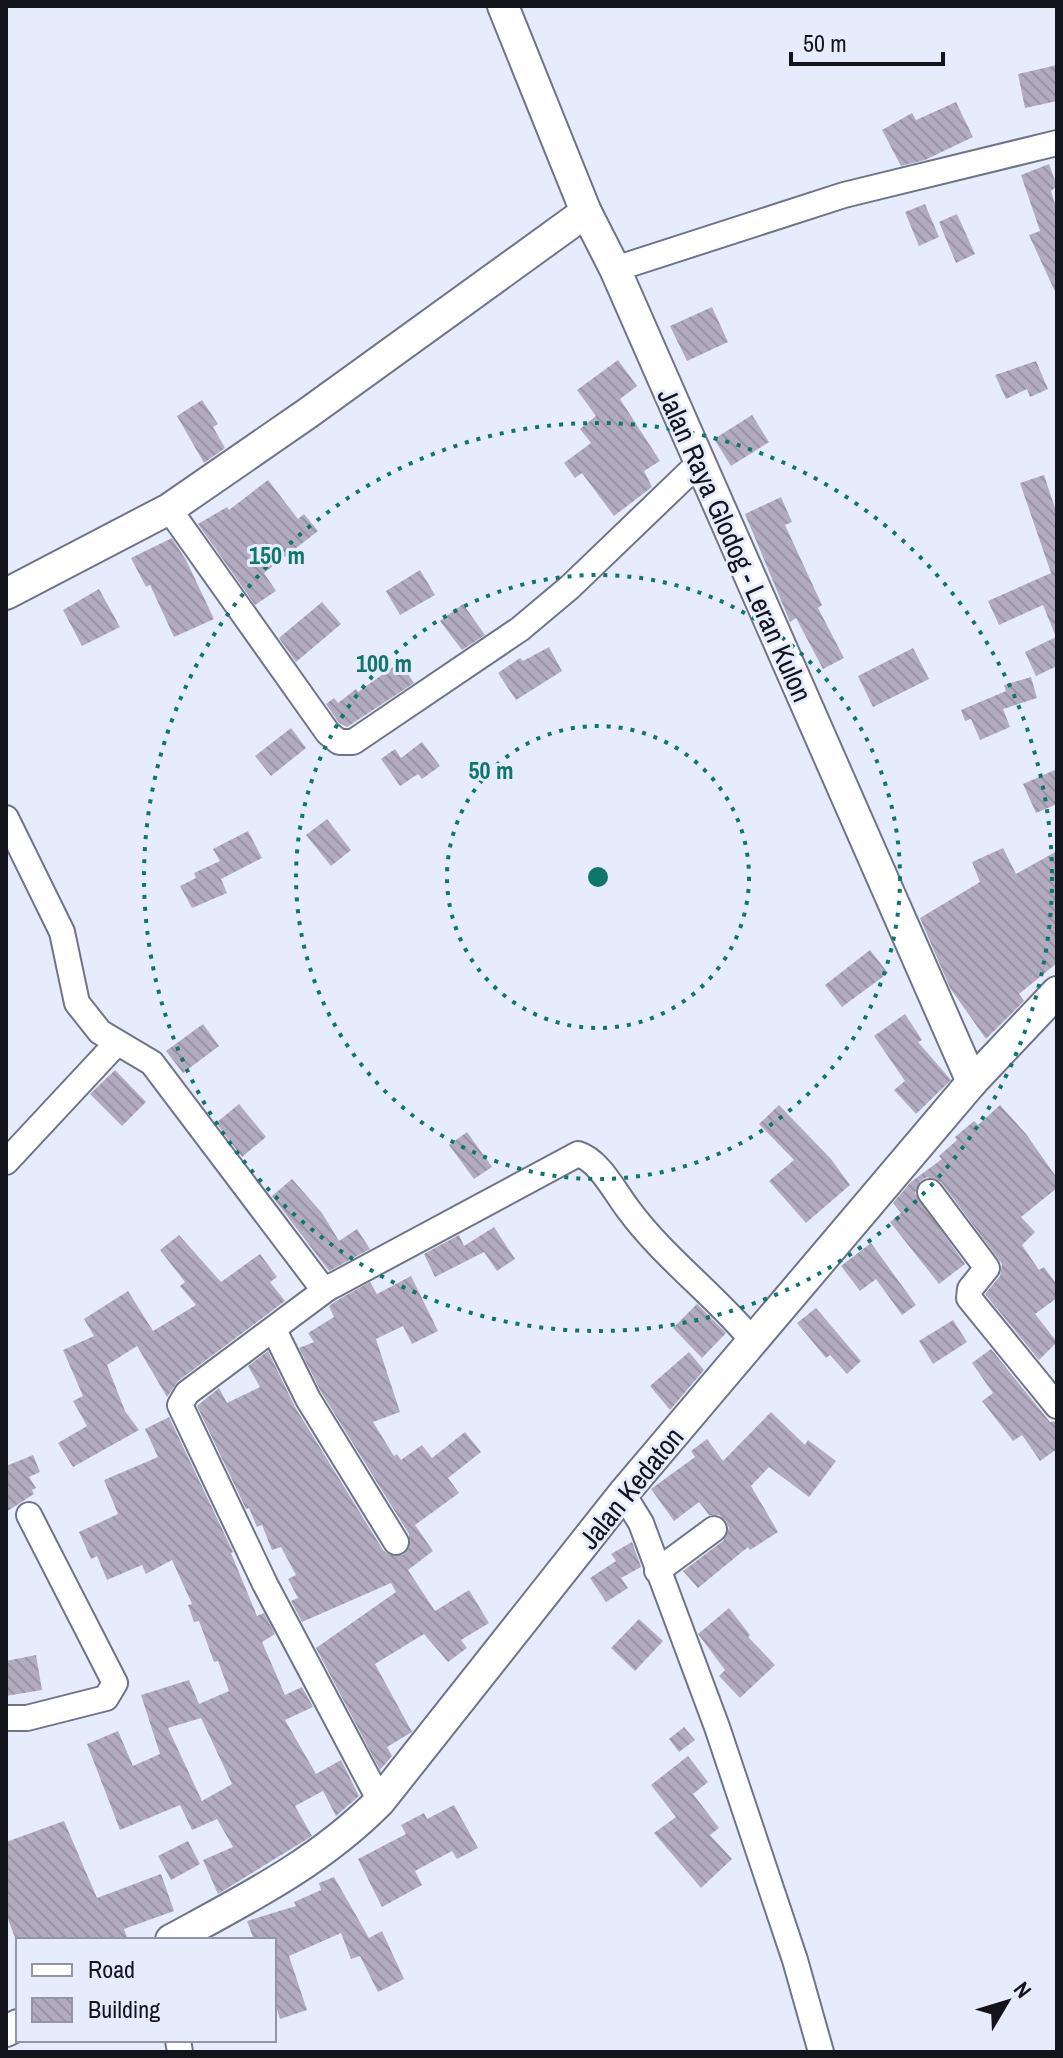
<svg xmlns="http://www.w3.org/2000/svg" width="1063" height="2058" font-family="'Archivo Narrow',sans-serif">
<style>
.building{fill:url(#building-back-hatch);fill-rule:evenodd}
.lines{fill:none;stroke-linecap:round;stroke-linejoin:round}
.minor-casing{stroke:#6f7487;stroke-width:28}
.tertiary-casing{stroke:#6f7487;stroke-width:34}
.minor{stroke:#fff;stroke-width:24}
.tertiary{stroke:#fff;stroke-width:30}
.ring{fill:none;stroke:#0f766e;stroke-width:4;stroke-dasharray:4 8}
.labels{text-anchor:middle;stroke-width:6;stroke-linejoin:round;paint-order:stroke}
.street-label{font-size:28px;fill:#12131b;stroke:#e7ecfd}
.centre{fill:#0f766e;stroke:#e7ecfd;stroke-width:4}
.ring-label{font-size:24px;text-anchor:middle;font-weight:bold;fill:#0f766e;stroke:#e7ecfd;stroke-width:6;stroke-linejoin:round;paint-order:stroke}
</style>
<defs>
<pattern id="building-back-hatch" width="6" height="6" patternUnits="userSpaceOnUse" patternTransform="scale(2)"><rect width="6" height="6" fill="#b3acc1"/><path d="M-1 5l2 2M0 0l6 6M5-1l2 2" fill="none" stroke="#9993a5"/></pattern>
</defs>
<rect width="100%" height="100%" fill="#e7ecfd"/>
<!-- building -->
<g class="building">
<polygon points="1057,65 1057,101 1025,108 1018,74"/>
<polygon points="956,102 973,137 925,160 901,166 882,130 912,113 916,120"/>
<polygon points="1049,164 1057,186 1051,191 1057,211 1057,296 1029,235 1040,231 1021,175"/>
<polygon points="925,204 939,237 919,246 905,212"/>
<polygon points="957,214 975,254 956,263 939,222"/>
<polygon points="712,307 728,342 687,361 670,326"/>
<polygon points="618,360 637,386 620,399 660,461 644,471 652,487 614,516 582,473 575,478 564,463 591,443 580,429 596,416 577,390"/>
<polygon points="1036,361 1048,389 1030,397 1027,389 1006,399 995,375"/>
<polygon points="202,400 218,424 213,427 225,448 204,463 177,416"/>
<polygon points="752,415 769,442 731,466 714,439"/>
<polygon points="1044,475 1057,514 1057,666 1036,676 1025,652 1056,637 1043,605 999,625 988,601 1051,573 1020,483"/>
<polygon points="268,480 298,519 304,514 318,531 264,573 276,591 255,605 198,524 227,507 229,510"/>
<polygon points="781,497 792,522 785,525 822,605 818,608 844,658 823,669 796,618 790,622 745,514"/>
<polygon points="172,538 186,560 214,619 174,637 150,585 146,587 131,558"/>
<polygon points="420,570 435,595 400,615 386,591"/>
<polygon points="99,589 120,627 82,646 63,610"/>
<polygon points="322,602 341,624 296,662 279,638"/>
<polygon points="463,604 485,635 462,650 440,621"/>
<polygon points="549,647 562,671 516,700 498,673 520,658 523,661"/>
<polygon points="913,648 929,679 873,707 858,676"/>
<polygon points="400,662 414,683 347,727 339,723 326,704 334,698 338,703 356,689 358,692"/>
<polygon points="1031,677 1037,698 1003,709 1010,727 980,740 971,719 965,721 961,710 1006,691 1004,685"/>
<polygon points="291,728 306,748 271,776 255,756"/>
<polygon points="422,742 440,766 422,779 418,774 400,786 381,759 395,749 401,758"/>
<polygon points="1057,769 1057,804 1036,813 1023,784"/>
<polygon points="327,819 351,850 331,866 306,835"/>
<polygon points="248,831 262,858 221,879 227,893 192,908 180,886 196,878 194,873 220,861 213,849"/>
<polygon points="1003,848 1016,874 1057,851 1057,963 1019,994 1024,1001 986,1039 950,988 920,918 980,882 972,862"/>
<polygon points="870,950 888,973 842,1007 825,985"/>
<polygon points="905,1014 922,1040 918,1042 951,1080 916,1114 894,1090 905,1081 874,1036"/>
<polygon points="203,1024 219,1046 183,1073 166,1051"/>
<polygon points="115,1070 146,1102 122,1126 90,1094"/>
<polygon points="239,1104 266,1137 242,1157 216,1123"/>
<polygon points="779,1105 831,1159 850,1185 806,1223 769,1181 794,1160 759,1124"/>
<polygon points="1000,1105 1026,1134 1057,1178 1057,1188 1021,1217 1035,1232 1022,1245 1039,1270 1044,1267 1057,1285 1057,1298 1035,1314 1057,1342 1039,1360 985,1294 1000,1276 1002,1264 941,1182 927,1177 920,1181 915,1193 965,1264 939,1284 890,1222 901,1213 893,1203 911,1182 942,1159 939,1156 957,1140 955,1137 974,1121 978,1125"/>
<polygon points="467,1132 492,1167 474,1179 449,1145"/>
<polygon points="292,1179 322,1213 339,1241 357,1229 370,1249 329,1271 272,1196"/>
<polygon points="494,1227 515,1259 497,1271 484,1252 435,1277 424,1254 459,1235 464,1246"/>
<polygon points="179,1235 221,1282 260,1254 277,1277 270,1282 285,1301 178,1381 167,1397 137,1346 107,1365 125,1411 139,1430 73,1467 58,1443 87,1426 73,1401 83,1396 63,1350 94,1336 84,1319 128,1291 153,1331 196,1305 180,1286 185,1282 160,1250"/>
<polygon points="871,1243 916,1305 902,1315 876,1279 860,1291 841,1266"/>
<polygon points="411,1276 438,1331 412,1344 403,1326 376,1339 400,1412 373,1422 394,1456 397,1454 401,1460 422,1445 432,1458 465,1432 481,1452 448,1478 459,1493 415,1525 433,1551 408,1570 435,1611 469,1590 489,1623 461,1640 467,1648 448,1662 424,1634 375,1664 412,1732 387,1747 392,1756 380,1770 316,1648 396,1592 391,1583 302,1622 291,1601 298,1598 288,1579 296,1575 281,1547 272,1550 262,1525 257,1527 249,1508 246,1509 197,1406 219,1388 227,1403 260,1387 248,1366 268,1351 295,1407 383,1550 390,1555 403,1555 409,1548 409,1534 321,1392 299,1348 314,1342 308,1333 334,1317 329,1306 336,1301 370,1282 377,1294"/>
<polygon points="697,1304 726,1333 702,1358 673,1328"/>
<polygon points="816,1308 861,1361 847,1374 830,1355 826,1358 797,1323"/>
<polygon points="953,1320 967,1342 933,1364 919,1341"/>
<polygon points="991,1349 1050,1422 1057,1421 1057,1449 1040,1461 1022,1435 1013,1441 982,1401 993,1393 972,1363"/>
<polygon points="689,1352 704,1370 670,1410 650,1386"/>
<polygon points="771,1412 805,1445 808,1440 836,1461 809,1497 769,1467 751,1486 778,1532 750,1550 748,1547 698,1588 683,1571 723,1541 729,1528 726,1521 719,1515 709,1515 699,1502 674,1521 651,1489 695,1457 691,1451 707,1439 723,1461"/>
<path d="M169,1417L233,1552L231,1553L257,1616L264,1613L275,1634L262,1642L285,1695L302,1687L313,1707L285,1720L316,1774L341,1760L359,1796L336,1816L323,1791L295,1806L312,1836L218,1894L203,1860L233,1847L217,1819L192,1830L180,1805L120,1830L87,1744L118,1731L133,1766L160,1754L141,1695L189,1680L199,1704L229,1691L218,1661L214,1662L199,1621L194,1622L188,1605L192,1604L172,1560L146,1574L142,1565L107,1580L97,1556L91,1559L79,1532L118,1514L104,1480L158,1457L145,1429ZM201,1718L232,1784L202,1801L168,1728Z"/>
<polygon points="33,1455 40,1472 29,1477 36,1488 32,1490 34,1494 6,1512 6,1466"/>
<polygon points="632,1542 641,1567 621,1578 628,1588 606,1602 590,1578 616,1561 611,1554"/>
<polygon points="729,1608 750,1635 748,1637 775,1665 740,1698 719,1676 725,1670 698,1634"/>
<polygon points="639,1619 663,1641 635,1671 611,1648"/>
<polygon points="36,1655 42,1690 6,1696 6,1661"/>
<polygon points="684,1727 695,1740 679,1752 669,1739"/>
<polygon points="688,1756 708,1782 693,1794 719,1828 710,1835 732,1859 701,1888 654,1833 676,1817 651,1785"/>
<polygon points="454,1805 478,1848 457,1859 452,1851 415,1871 422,1885 382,1907 358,1859 406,1834 401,1825 424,1813 427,1819"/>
<polygon points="64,1821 97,1898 161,1874 174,1911 124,1929 128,1940 16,1940 6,1914 6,1842"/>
<polygon points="188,1841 200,1864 171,1880 158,1856"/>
<polygon points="334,1877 369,1938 382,1931 404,1979 378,1992 360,1956 351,1959 341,1933 289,1956 307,2010 280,2019 274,2000 274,1940 254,1940 247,1921 296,1906 294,1902 321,1890 319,1883"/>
</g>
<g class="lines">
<defs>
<g id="minor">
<polyline points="615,269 844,195 1057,143"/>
<polyline points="169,509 328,733 339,742 353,742 520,629 570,587 698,464"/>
<path d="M6,818L62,932L77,1003L100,1032L152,1063L320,1285L328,1288L336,1284L578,1154C599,1160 615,1192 628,1209C664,1258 714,1294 753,1341"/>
<polyline points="6,1162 116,1044"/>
<polyline points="930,1192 987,1268 970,1289 969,1298 1057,1406"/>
<polyline points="328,1288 187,1393 180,1405 265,1584 380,1801"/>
<polyline points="274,1330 308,1399 396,1542"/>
<polyline points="623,1494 641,1523 717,1727 795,1960 821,2052"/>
<polyline points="657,1571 714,1529"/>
<polyline points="6,1718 27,1718 106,1698 115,1683 29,1515"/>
<polyline points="178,2040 180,2052"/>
</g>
<g id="tertiary">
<polyline points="503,6 586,212 615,269 972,1082"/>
<polyline points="6,594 169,509 308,413 586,212"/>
<path d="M171,1940C246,1899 319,1863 380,1801L623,1494L972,1082L1057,992"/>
<polyline points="6,2031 18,2025"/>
</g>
</defs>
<!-- minor casing -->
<use href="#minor" class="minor-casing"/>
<!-- tertiary casing -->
<use href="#tertiary" class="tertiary-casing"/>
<!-- minor -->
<use href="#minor" class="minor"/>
<!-- tertiary -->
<use href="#tertiary" class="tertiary"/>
</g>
<!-- distance rings -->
<g class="ring">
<circle cx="598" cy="877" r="151"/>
<circle cx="598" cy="877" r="302"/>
<circle cx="598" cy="877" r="454"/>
</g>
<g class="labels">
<!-- street labels -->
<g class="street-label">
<text transform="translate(735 545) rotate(66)" y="10">Jalan Raya Glodog - Leran Kulon</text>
<text transform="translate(631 1488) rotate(-51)" y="10">Jalan Kedaton</text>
</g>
</g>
<circle cx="598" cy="877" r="12" class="centre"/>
<g class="ring-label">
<text x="277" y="564">150 m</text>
<text x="384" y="672">100 m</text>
<text x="491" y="779">50 m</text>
</g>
<!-- border -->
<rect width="1063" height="2058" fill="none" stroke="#12131b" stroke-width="16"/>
<!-- legend -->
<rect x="16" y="1938" width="260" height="104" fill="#e7ecfd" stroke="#9295a3" stroke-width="2"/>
<rect x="32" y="1964" width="40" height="12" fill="#ffffff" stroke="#9295a3" stroke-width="2"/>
<text x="88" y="1978" font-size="24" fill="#12131b">Road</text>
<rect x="32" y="1998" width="40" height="24" fill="url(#building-back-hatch)" stroke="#9295a3" stroke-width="2"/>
<text x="88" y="2018" font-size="24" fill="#12131b">Building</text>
<!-- north arrow -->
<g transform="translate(1007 2002) rotate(52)" stroke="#e7ecfd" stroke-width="6" paint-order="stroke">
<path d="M0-6L14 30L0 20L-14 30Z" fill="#12131b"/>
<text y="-12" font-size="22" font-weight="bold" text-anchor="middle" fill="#12131b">N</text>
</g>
<!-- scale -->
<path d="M791 52v12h152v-12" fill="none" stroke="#12131b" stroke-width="4"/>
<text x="803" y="52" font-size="24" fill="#12131b" stroke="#e7ecfd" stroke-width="6" paint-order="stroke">50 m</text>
</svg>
